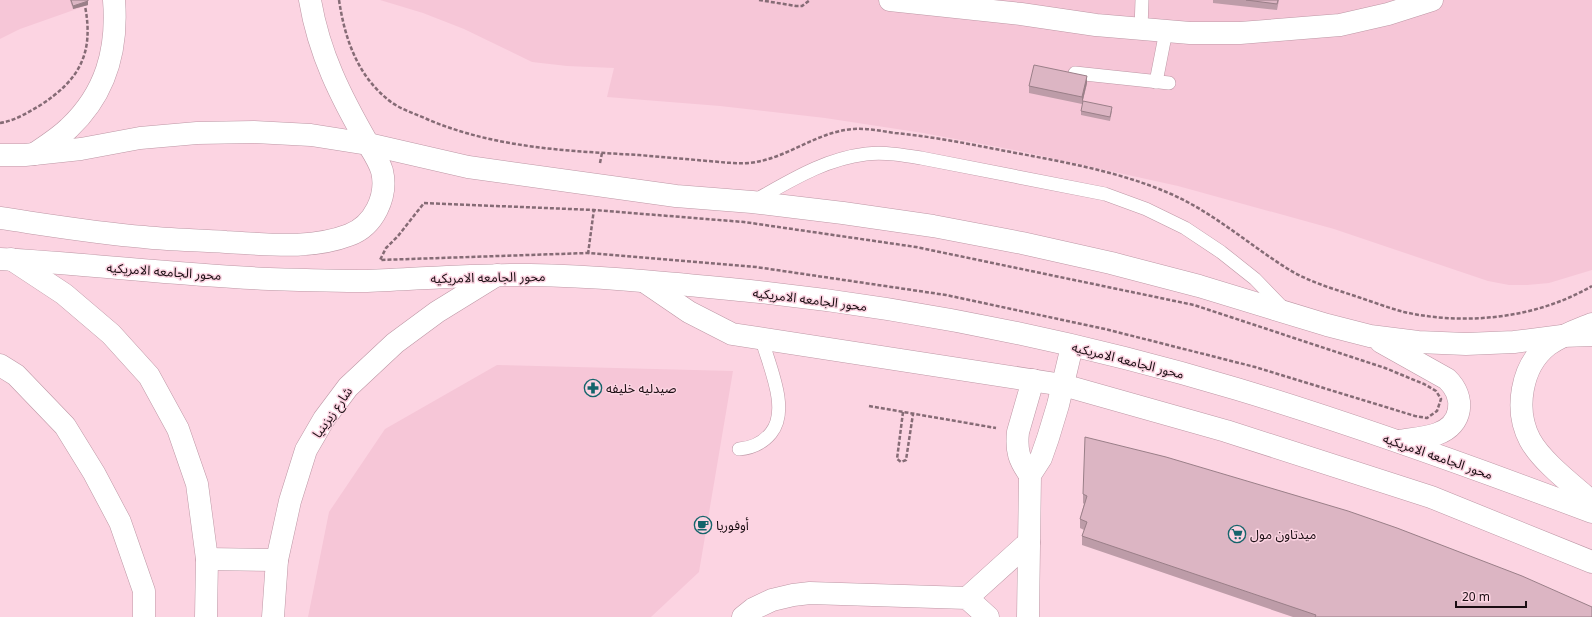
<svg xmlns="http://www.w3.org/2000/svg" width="1592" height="617" font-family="'Noto Sans','Noto Sans Arabic',sans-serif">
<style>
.built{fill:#f6c6d7}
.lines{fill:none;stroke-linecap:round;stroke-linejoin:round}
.lane-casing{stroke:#bd97a5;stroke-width:14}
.street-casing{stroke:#bd97a5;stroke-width:23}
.secondary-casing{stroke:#bd97a5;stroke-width:23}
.primary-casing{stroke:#bd97a5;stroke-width:23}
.path{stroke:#856b75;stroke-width:2.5;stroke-dasharray:4 2;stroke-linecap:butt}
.lane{stroke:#fff;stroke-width:13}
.street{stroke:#fff;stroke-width:22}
.secondary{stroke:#fff;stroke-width:22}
.primary{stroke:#fff;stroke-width:22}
.wall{fill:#bd9ca8}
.shaded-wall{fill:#9a7f88}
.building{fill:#dcb5c3;stroke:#9a7f88}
.labels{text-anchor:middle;stroke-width:3;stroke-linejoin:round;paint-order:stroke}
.street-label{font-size:13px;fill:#1a0d12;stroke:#fcd4e2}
.poi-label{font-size:13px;fill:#1a0d12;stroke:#fcd4e2;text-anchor:start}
</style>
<rect width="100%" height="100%" fill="#fcd4e2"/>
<!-- built -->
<g class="built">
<polygon points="0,0 87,0 88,5 20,29 0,39"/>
<polygon points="380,0 1592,0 1592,270 1549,283 1527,285 1509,285 1488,281 1334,229 1178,186 1019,151 923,133 825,118 720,106 607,97 614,68 567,66 532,62 464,29 423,13"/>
<polygon points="497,365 733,371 699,572 651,617 308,617 329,512 385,429"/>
</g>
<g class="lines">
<defs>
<g id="lane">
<polyline points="1141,29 1142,0"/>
<polyline points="1075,73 1169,83"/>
<polyline points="1156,82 1166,31"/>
<path d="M754,201C790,181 824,159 866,154C885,152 903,155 921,158L1105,194L1146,209L1185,228L1221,252L1255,279L1284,309"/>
<path d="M739,449C752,448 762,444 771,433C790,410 769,366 762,340"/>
</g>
<g id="street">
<path d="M310,0C319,54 341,97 368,144"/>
<polyline points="890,0 1021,14 1096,25 1190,33 1240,33 1340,25 1388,14 1432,0"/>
<path d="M34,154C46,146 59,138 69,128C106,93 118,50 114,0"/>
<path d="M1030,475C1019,460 1016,451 1018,432L1033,380"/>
<polyline points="967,598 1029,542"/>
<polyline points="743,617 753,609 772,600 793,595 810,593 967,598 988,617"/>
<polyline points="1028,617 1030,475 1041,458 1048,438 1058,405 1072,346"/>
</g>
<g id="secondary">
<polyline points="11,259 64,294 111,334 149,376 178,429 197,484 207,559 206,617"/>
<polyline points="645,282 689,312 732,334 1063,385 1226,431 1431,497 1592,562"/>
<path d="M1592,324C1577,330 1562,335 1548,345C1521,366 1514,410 1530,440C1542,462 1573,485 1592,502"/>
<polyline points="0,365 16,375 65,426 94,473 120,522 144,591 144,617"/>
<polyline points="207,559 277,560"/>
<polyline points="273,617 277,560 290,501 306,450 324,419 348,387 395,343 437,312 497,275"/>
</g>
<g id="primary">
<polyline points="0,155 25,155 81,149 140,138 197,133 254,132 311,135 368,144 468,167 676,196 752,202 843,213 933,226 1022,243 1111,263 1199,286 1327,325 1370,336 1418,342 1466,344 1514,342 1562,336 1592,335"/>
<path d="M0,218C48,225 96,233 144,237C171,240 199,240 226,242C266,244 310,250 349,235C374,226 388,196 382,171C379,161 373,152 368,144"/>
<path d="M0,259C90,264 179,275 269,279C301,280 334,281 367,281C421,279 475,274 530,275C603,276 677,284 750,291C914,308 1079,342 1237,389C1357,425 1475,468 1592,512"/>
<path d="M1381,342L1447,379C1466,397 1463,425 1437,434C1425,438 1411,439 1399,441"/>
</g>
</defs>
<!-- lane casing -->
<use href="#lane" class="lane-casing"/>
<!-- street casing -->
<use href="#street" class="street-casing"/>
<!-- secondary casing -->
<use href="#secondary" class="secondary-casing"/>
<!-- primary casing -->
<use href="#primary" class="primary-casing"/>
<!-- path -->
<g class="path">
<path d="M339,0C345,40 358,77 391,102C402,110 416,114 429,120C496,148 567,151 639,155C662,157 685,159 708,161C722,162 735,164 749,163C788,159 814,132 854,129C867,128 881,131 895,133C927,136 959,142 990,148C1051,160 1114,169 1171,194C1214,213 1248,244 1288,269C1309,282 1334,289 1358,297C1373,302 1389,308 1404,312C1466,326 1537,318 1592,286"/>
<polyline points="759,0 796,6 802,6 810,0"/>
<path d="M0,123C14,121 27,113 39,106C80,80 94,53 85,6"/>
<polyline points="600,163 602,153"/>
<polygon points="424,203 594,210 744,222 916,247 1194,305 1385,368 1424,384 1436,391 1441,399 1437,411 1427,418 1415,416 1255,367 1105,329 946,295 756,267 588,253 380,260 386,248 398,236"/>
<polyline points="588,254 594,209"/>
<polyline points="869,406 996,428"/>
<polyline points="903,412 897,459 901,462 906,460 913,414"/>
</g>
<!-- lane -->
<use href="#lane" class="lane"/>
<!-- street -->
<use href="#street" class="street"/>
<!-- secondary -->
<use href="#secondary" class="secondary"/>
<!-- primary -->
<use href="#primary" class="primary"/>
</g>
<!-- wall -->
<g class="wall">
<polygon points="70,0 88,0 88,5 73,9"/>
<polygon points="1213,0 1279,0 1277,10 1213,3"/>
<polygon points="1087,83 1082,104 1029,93 1029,86"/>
<polygon points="1081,111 1112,111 1110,121 1081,115"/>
<polygon points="1083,494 1592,617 1293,617 1082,545 1082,536 1084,530 1080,528 1080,519 1084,504 1083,503"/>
</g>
<!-- shaded-wall -->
<g class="shaded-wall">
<polygon points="88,1 88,5 73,9 73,6"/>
<polygon points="1087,76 1087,83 1082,104 1082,97"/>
</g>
<!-- building -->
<g class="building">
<polygon points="71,0 88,0 88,1 73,6"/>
<polygon points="1246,0 1278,0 1277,4"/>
<polygon points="1034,65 1087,76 1082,97 1029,86"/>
<polygon points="1083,101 1112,107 1110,117 1081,111"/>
<polygon points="1085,437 1166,457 1348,511 1397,528 1522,576 1592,607 1592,617 1315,617 1316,615 1082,536 1087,522 1080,519 1087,496 1083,494"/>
</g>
<!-- icons -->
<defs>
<symbol id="pharmacy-ring" viewBox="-11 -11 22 22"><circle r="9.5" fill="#fcd4e2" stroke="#15646b" stroke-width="1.5"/><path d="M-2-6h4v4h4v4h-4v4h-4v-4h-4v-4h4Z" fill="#15646b"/></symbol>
<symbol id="cafe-ring" viewBox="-11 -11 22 22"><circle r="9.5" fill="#fcd4e2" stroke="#15646b" stroke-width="1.5"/><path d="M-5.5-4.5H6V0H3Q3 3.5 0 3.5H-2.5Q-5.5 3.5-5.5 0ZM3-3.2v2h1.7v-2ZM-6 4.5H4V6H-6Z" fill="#15646b"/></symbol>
<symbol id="supermarket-ring" viewBox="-11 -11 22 22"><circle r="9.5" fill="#fcd4e2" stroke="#15646b" stroke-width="1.5"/><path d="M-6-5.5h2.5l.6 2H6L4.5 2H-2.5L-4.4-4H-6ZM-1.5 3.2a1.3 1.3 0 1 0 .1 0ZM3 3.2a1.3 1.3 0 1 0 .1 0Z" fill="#15646b"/></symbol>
</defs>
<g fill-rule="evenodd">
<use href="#pharmacy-ring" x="583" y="378" width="20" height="20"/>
<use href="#cafe-ring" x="693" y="515" width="20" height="20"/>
<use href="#supermarket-ring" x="1227" y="524" width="20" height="20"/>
</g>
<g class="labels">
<!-- street labels -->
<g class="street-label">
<text transform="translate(164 271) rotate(4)" y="5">محور الجامعه الامريكيه</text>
<text transform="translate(488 277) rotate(-1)" y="5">محور الجامعه الامريكيه</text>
<text transform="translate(810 299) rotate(7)" y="5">محور الجامعه الامريكيه</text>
<text transform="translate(1128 360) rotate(14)" y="5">محور الجامعه الامريكيه</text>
<text transform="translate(332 412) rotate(-55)" y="5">شارع زيزينيا</text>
<text transform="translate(1438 456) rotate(19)" y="5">محور الجامعه الامريكيه</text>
</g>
<!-- poi labels -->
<g class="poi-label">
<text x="606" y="393">صيدليه خليفه</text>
<text x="716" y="530">أوفوريا</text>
<text x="1250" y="539">ميدتاون مول</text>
</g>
</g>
<!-- scale -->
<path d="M1456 601v6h70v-6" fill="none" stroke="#1a0d12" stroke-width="2"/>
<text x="1462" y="601" font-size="12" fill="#1a0d12" stroke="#fcd4e2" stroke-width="3" paint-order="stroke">20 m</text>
</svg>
